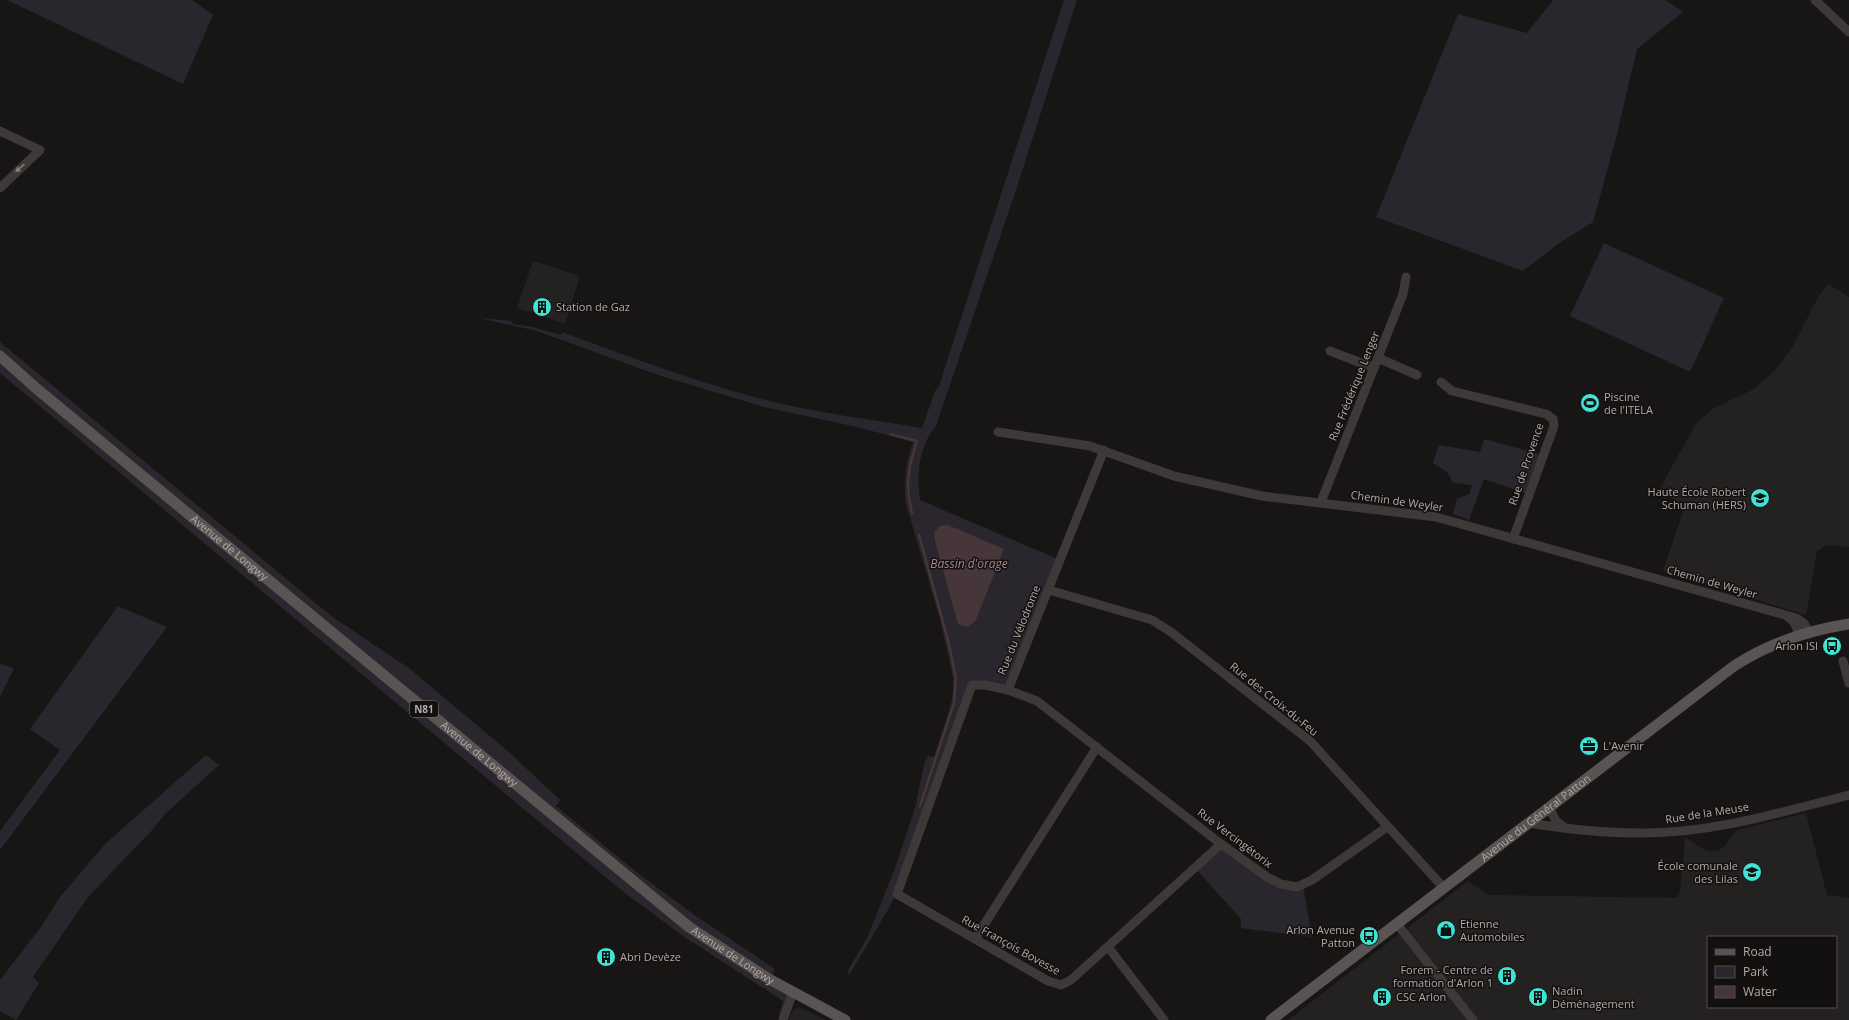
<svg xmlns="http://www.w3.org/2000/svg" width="1849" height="1020" font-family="'Open Sans',sans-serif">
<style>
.built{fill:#242221;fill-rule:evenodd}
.green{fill:#29262e}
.water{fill:#463539}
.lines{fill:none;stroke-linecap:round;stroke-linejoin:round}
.stream{stroke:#463539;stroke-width:2.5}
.minor{stroke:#3d3938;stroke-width:9}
.major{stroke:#5a5353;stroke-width:11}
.oneway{fill:#867c7c}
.labels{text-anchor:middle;stroke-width:3;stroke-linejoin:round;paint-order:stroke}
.shield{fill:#121110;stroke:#857b7b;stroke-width:1}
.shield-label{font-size:10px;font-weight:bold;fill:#b6a8a9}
.poi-label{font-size:11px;fill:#b6a8a9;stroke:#121110;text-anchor:start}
.street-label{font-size:11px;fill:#b6a8a9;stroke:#121110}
.water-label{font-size:12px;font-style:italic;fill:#ae828e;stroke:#121110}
</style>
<rect width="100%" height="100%" fill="#171615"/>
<!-- built -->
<g class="built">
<polygon points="533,261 580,276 565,324 517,308"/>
<polygon points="1828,284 1849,297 1849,547 1827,545 1817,551 1806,615 1663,571 1685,506 1658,491 1696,424 1712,409 1754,389 1774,371 1792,348 1819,295"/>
<path d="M1806,813L1827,895L1849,898V1020H1288L1468,881L1488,895L1676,898L1680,893L1685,837L1703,849L1710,851L1718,850L1724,847L1737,830ZM1708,937H1836V1007H1708Z"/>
<polygon points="798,1007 807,1011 826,1020 789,1020 791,1013"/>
</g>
<!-- green -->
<g class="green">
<polygon points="7,0 192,0 213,15 183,84"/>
<path d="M1064,0H1077L1015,193L936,426C919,445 916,476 920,500L1060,560L1008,690L971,685L897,894L850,974L847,972L868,936L895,868L915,808L924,764L928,756L934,757L951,704L953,691V677L940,619L906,504C903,482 906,463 913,442L857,427L764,407L658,375L537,331L478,318L512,321V324L533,327L561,335L562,332C627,356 691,380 758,398C811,412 867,419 922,428L935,391L939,386Z"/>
<polygon points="1553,0 1665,0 1683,12 1637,49 1616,138 1593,222 1558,244 1523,271 1376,217 1458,14 1527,33"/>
<polygon points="1604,243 1724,298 1690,372 1570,316"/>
<polygon points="0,342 330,615 410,669 510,753 560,800 556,806 639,874 696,916 775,969 770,979 793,992 783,1020 778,1020 783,1001 683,936 621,890 0,373"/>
<polygon points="1484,439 1539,454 1525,493 1484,479 1469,520 1453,514 1457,499 1469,494 1472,485 1453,483 1447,472 1433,463 1439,445 1480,452"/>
<polygon points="118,606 167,627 0,850 0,831 60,750 30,729"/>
<polygon points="0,664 14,668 0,697"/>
<polygon points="206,755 219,765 165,814 153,829 88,897 33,977 39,983 16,1020 0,1011 0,980 41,927 60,897 105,844"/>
<polygon points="1221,844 1267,877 1303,885 1312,937 1241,928 1241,919 1194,867"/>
</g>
<!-- water -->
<path class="water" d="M948,525L1004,549L976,620C969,627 966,628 958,624L935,541L934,532L940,526Z"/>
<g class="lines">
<!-- stream -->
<g class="stream">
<path d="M890,434L917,441C908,468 905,486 912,513"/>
<polyline points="919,535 949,644 956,679 954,703 920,806"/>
</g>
<!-- minor -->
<g class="minor">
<polyline points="1815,0 1849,32"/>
<polyline points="0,131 40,150 0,188"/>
<polyline points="1330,351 1374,368"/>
<polyline points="1378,358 1417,375"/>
<polyline points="1441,382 1452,391 1546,414 1553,419 1554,426 1513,539"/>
<path d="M998,432L1090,446L1174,476L1262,496L1436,517L1796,618C1804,622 1807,626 1809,634"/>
<polyline points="1104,450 1008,690 985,685 972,685 897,894 1048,981 1061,985 1071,980 1221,844"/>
<polyline points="1321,502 1403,294 1406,277"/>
<polyline points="1049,590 1152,620 1171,632 1310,741 1444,888"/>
<polyline points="1788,617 1794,622 1800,636"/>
<polyline points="1843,661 1849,683"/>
<polyline points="1008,690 1037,701 1221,844 1267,877 1281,884 1297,887 1312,880 1387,827"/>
<polyline points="1549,808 1556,821 1565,828"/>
<path d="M1529,823C1566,829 1603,833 1640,833C1711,834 1781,812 1849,795"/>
<polyline points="1397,924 1473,1020"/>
<polyline points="975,939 1097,747"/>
<polyline points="1108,947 1164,1020"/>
<polyline points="783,1020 793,992"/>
</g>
<!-- major -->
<g class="major">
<path id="s1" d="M0,356L37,389L689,927L769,979L845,1020"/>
<path id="s2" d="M1271,1020L1734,666C1768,644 1810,630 1849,624"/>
</g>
</g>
<!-- one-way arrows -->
<defs><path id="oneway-solid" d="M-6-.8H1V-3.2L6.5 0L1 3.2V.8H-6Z"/></defs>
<use class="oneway" href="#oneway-solid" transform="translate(20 168) rotate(138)"/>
<!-- icons -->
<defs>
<symbol id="building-disc" viewBox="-11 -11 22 22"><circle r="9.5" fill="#41e3d5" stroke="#121110"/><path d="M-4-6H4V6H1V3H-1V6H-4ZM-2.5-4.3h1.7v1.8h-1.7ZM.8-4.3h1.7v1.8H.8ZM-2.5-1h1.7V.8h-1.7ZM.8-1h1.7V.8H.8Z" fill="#111"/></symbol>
<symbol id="stadium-disc" viewBox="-11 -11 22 22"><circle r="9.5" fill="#41e3d5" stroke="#121110"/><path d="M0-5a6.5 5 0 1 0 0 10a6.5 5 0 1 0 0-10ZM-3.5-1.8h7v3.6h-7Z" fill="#111"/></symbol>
<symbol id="university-disc" viewBox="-11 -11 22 22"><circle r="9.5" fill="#41e3d5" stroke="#121110"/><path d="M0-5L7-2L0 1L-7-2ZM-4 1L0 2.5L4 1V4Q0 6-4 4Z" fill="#111"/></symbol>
<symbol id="bus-disc" viewBox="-11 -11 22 22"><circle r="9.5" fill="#41e3d5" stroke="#121110"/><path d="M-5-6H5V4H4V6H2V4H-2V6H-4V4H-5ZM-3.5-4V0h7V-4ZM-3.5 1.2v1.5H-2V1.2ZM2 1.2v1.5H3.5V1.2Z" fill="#111"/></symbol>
<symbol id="office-disc" viewBox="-11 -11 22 22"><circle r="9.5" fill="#41e3d5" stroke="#121110"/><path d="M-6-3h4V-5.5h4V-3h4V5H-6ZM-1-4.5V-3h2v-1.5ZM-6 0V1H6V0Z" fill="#111"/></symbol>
<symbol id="school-disc" viewBox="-11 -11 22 22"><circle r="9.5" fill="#41e3d5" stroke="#121110"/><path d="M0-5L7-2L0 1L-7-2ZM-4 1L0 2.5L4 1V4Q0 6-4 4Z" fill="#111"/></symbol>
<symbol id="shop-disc" viewBox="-11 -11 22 22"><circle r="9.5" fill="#41e3d5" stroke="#121110"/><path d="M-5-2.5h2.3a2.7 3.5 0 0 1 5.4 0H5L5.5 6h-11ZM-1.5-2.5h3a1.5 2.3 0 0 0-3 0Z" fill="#111"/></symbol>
</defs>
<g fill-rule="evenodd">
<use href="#building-disc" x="531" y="296" width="22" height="22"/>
<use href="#stadium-disc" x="1579" y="392" width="22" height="22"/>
<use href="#university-disc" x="1749" y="487" width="22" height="22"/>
<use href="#bus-disc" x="1821" y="635" width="22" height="22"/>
<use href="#office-disc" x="1578" y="735" width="22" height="22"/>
<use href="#school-disc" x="1741" y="861" width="22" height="22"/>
<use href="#shop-disc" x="1435" y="919" width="22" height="22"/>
<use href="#bus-disc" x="1358" y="925" width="22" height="22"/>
<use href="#building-disc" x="595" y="946" width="22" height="22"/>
<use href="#building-disc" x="1496" y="965" width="22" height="22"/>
<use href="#building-disc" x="1371" y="986" width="22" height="22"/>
<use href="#building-disc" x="1527" y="986" width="22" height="22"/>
</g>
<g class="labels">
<!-- shield labels -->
<rect class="shield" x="410" y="701" width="28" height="16" rx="3"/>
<g class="shield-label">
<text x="424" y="713">N81</text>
</g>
<!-- poi labels -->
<g class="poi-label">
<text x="556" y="311">Station de Gaz</text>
<text x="1604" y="401">Piscine<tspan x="1604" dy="13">de l'ITELA</tspan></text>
<text x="1746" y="496" text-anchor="end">Haute École Robert<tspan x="1746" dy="13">Schuman (HERS)</tspan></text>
<text x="1818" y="650" text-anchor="end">Arlon ISI</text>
<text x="1603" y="750">L'Avenir</text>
<text x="1738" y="870" text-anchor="end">École comunale<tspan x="1738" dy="13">des Lilas</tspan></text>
<text x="1460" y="928">Etienne<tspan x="1460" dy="13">Automobiles</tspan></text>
<text x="1355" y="934" text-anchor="end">Arlon Avenue<tspan x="1355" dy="13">Patton</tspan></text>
<text x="620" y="961">Abri Devèze</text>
<text x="1493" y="974" text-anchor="end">Forem - Centre de<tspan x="1493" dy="13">formation d'Arlon 1</tspan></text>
<text x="1552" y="995">Nadin<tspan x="1552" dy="13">Déménagement</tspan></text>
<text x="1396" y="1001">CSC Arlon</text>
</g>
<!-- street labels -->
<g class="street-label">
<text transform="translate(1354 386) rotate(-68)" y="4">Rue Frédérique Lenger</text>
<text transform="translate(1526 464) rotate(-71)" y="4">Rue de Provence</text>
<text transform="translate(1397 501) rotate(8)" y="4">Chemin de Weyler</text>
<text dy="4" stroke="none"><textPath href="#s1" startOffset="299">Avenue de Longwy</textPath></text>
<text transform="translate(1712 582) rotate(16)" y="4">Chemin de Weyler</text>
<text transform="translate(1019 630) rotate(-68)" y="4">Rue du Vélodrome</text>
<text transform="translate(1274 699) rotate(39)" y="4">Rue des Croix-du-Feu</text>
<text dy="4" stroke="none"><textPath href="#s1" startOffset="623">Avenue de Longwy</textPath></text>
<text transform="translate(1707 813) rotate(-9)" y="4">Rue de la Meuse</text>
<text dy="4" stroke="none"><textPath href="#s2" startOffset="333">Avenue du Général Patton</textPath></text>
<text transform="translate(1235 838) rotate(37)" y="4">Rue Vercingétorix</text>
<text transform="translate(1011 945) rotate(29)" y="4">Rue François Bovesse</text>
<text dy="4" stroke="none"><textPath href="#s1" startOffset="947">Avenue de Longwy</textPath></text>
</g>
<!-- water labels -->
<g class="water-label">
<text x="969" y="568">Bassin d'orage</text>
</g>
</g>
<!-- legend -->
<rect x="1707" y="936" width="130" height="72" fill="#121110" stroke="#544d4d"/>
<rect x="1715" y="949" width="20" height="6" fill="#5a5353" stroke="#544d4d"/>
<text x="1743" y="956" font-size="12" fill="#b6a8a9">Road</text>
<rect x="1715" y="966" width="20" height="12" fill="#29262e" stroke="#544d4d"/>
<text x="1743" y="976" font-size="12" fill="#b6a8a9">Park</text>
<rect x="1715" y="986" width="20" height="12" fill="#463539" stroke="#544d4d"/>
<text x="1743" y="996" font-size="12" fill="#b6a8a9">Water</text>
</svg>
